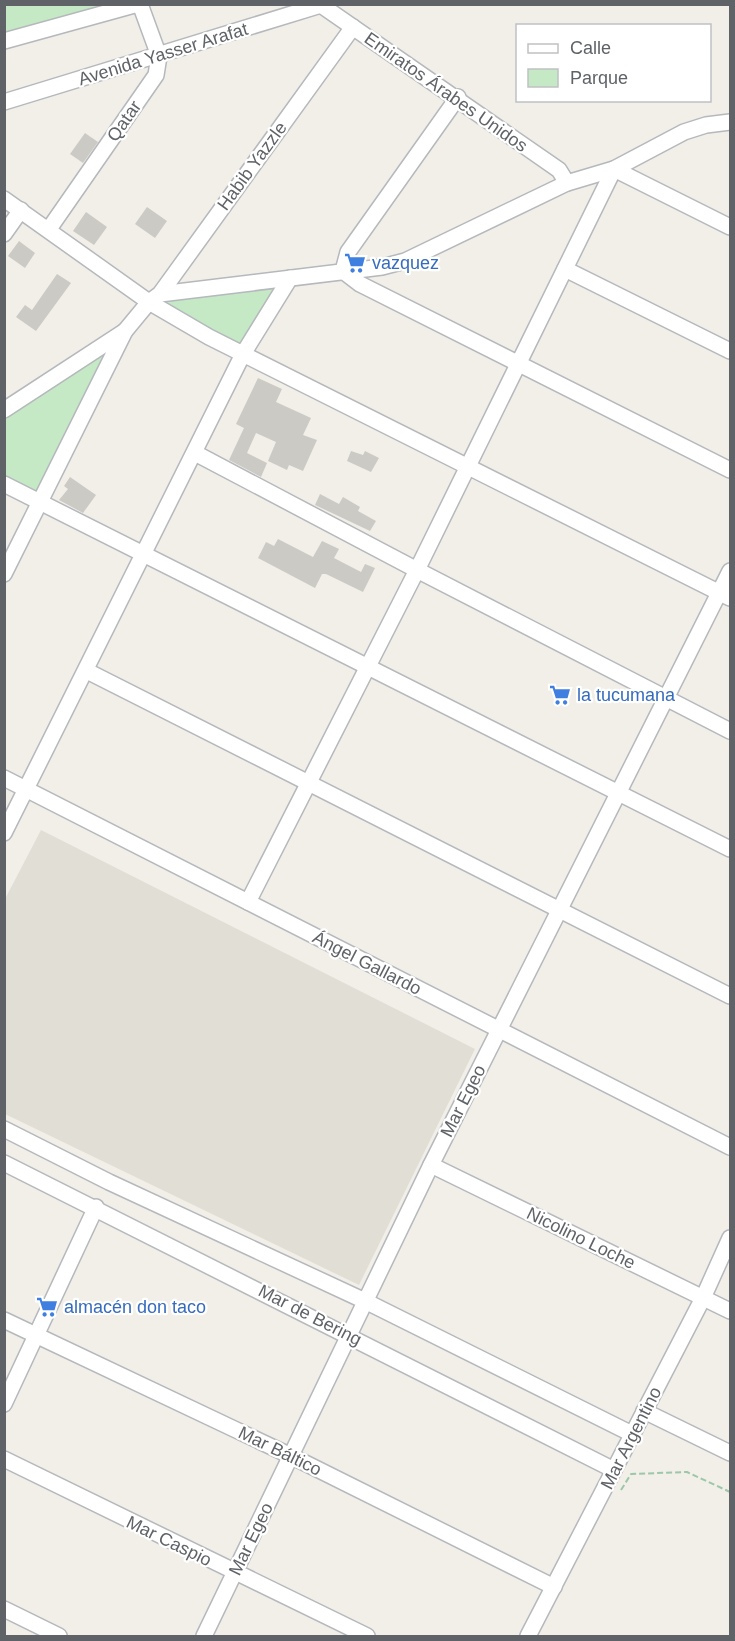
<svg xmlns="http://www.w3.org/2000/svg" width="735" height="1641" font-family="Helvetica,sans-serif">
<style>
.education{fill:#e1ded6}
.green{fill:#c5e8c5}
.building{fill:#cccac5}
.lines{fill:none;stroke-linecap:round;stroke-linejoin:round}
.street-casing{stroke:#b5b8bc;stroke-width:18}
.path{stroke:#9cc7a9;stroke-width:2;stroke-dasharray:6 3;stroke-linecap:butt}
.street{stroke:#fff;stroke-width:15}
.labels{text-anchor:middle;stroke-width:4.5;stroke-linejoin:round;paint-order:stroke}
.street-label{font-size:18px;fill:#5f6368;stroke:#fff}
.shop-label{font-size:18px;fill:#366cbe;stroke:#fff;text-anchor:start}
</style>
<rect width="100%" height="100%" fill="#f1efe8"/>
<!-- education -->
<polygon class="education" points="41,830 475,1049 359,1285 5,1114 5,899"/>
<!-- green -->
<g class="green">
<polygon points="5,5 107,5 5,34"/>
<polygon points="288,279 243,352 150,301"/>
<polygon points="122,334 41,500 5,482 5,411"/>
</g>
<!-- building -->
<g class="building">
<polygon points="85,133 98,142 83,163 70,154"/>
<polygon points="147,207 167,221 155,238 135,224"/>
<polygon points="86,212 107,227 94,245 73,231"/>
<polygon points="19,241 35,253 25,268 8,256"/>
<polygon points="57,274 71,283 36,331 16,317 25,305 32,310"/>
<polygon points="258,378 282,389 276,402 311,418 303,435 317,440 303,471 289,465 287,470 268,461 276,442 256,433 247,453 267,463 261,477 229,460 244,428 236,424"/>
<polygon points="351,451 363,455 365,451 379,458 371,472 347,461"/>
<polygon points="70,477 96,495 83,513 59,500 68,489 64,486"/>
<polygon points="320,494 339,504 343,497 360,507 358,511 376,521 370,531 315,505"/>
<polygon points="278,539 313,557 322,541 339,549 334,558 361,572 365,564 375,568 363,592 326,574 322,574 315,588 258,558 266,542 274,546"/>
</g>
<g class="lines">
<defs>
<g id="street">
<polyline points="4,41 138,4"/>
<polyline points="458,97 348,252 343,271 360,284 730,470"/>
<polyline points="4,102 321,5 559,170 567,183"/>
<polyline points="614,169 730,227"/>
<polyline points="4,199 149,302 209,337 730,598"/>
<polyline points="49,229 156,75 159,56 140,4"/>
<polyline points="4,234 21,210"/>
<polyline points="565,269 730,351"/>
<polyline points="160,294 382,267 405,261 567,183 614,169 684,132 706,125 730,122"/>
<polyline points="4,410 125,331"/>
<polyline points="195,453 417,570 730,731"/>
<polyline points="4,484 730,849"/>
<polyline points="4,574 125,331 149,302 160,294 353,27"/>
<polyline points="87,671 730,996"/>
<polyline points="4,778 730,1147"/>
<polyline points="4,833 243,354 290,278"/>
<polyline points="248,902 417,570 614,169"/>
<polyline points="4,1129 109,1182 365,1301 632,1434"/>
<polyline points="4,1163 614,1470"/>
<polyline points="431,1165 730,1311"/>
<polyline points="4,1320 291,1456 554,1587"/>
<polyline points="4,1404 96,1207"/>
<polyline points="644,1411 730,1453"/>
<polyline points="4,1459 367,1636"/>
<polyline points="4,1609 59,1636"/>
<polyline points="204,1636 431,1165 730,571"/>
<polyline points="528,1636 703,1298 730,1238"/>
</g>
</defs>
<!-- street casing -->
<use href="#street" class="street-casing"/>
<!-- path -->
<polyline class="path" points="621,1490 631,1474 687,1472 730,1492"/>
<!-- street -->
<use href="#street" class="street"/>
</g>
<!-- icons -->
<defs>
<symbol id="supermarket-bare" viewBox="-9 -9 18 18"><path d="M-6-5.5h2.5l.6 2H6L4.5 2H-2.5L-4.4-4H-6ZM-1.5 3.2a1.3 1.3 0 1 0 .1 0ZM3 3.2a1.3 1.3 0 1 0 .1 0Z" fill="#3f7fe0" stroke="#fff" stroke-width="2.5" paint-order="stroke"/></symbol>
</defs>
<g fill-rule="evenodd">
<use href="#supermarket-bare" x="340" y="248" width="30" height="30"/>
<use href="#supermarket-bare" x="545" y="680" width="30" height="30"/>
<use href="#supermarket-bare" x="32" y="1292" width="30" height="30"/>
</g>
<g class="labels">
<!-- street labels -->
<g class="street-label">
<text transform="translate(163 54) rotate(-17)" y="6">Avenida Yasser Arafat</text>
<text transform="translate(446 92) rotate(35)" y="6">Emiratos Árabes Unidos</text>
<text transform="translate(124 121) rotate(-55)" y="6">Qatar</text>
<text transform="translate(252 166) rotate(-54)" y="6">Habib Yazzle</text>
<text transform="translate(367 963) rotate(27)" y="6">Ángel Gallardo</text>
<text transform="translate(463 1101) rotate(-63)" y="6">Mar Egeo</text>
<text transform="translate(581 1238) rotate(26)" y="6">Nicolino Loche</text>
<text transform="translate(310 1315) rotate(27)" y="6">Mar de Bering</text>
<text transform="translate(631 1438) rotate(-63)" y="6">Mar Argentino</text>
<text transform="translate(280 1451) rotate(26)" y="6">Mar Báltico</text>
<text transform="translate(251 1539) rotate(-64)" y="6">Mar Egeo</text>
<text transform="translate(169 1541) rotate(26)" y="6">Mar Caspio</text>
</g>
<!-- shop labels -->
<g class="shop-label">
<text x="372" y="269">vazquez</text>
<text x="577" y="701">la tucumana</text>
<text x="64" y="1313">almacén don taco</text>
</g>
</g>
<!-- border -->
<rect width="735" height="1641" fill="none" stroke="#5f6368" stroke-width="12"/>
<!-- legend -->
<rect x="516" y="24" width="195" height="78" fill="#ffffff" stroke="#bfc1c3" stroke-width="1.5"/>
<rect x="528" y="44" width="30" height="9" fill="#ffffff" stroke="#bfc1c3" stroke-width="1.5"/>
<text x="570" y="54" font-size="18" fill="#5f6368">Calle</text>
<rect x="528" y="69" width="30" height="18" fill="#c5e8c5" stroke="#bfc1c3" stroke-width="1.5"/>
<text x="570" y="84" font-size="18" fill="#5f6368">Parque</text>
</svg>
